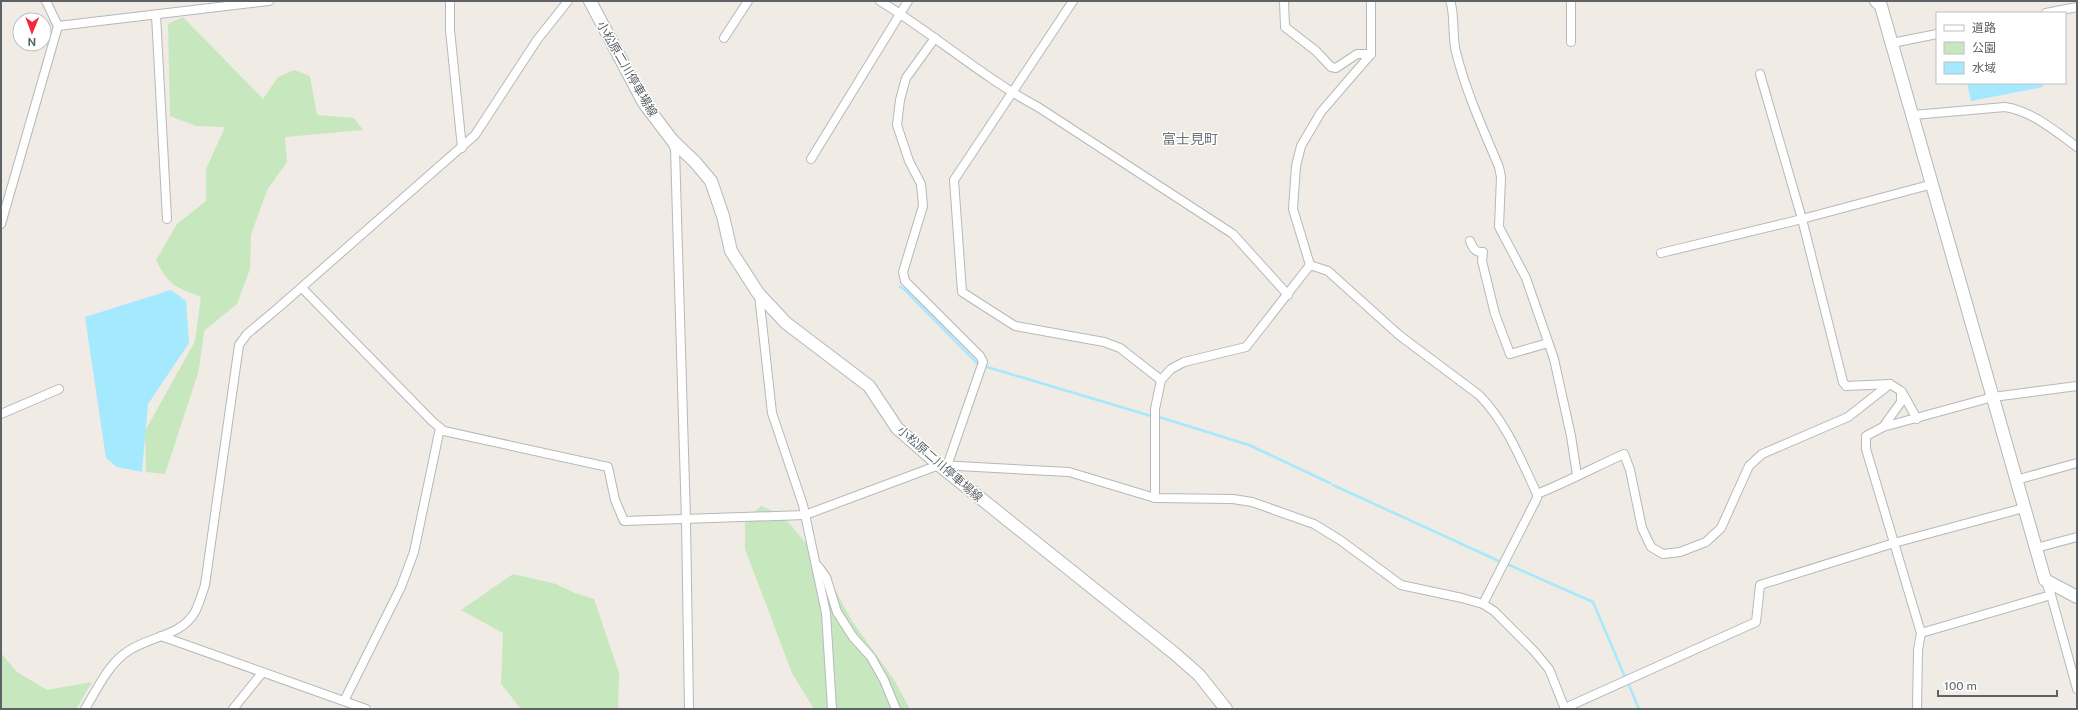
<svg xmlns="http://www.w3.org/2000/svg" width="2078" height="710" font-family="'Public Sans','Noto Sans JP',sans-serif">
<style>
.green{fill:#c7e8bf}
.water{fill:#a5e9ff}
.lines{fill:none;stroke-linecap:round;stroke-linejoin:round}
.stream{stroke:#a5e9ff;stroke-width:2.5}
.street-casing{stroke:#b5b9bc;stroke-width:10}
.secondary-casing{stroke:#b3b9bd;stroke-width:14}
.street{stroke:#fff;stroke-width:8}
.secondary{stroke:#fff;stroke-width:12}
.labels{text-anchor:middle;stroke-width:3;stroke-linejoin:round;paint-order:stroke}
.street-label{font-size:12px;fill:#5c6266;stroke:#fff}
.quarter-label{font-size:14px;fill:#6d7478;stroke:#fff}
</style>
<rect width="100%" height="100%" fill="#f0ebe4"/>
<!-- green -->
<g class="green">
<path d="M183,17L263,99L278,77L294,70L310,76L317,115L354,118L363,130L285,137L287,162L267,190L251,235L250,269L237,304L204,331L199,370L165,474L146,472L145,431L195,341L201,297C175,287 168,285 156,260L177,224L206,201V169L225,127L196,126L170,116L168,24Z"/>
<polygon points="761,506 782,515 817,556 852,621 894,680 910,709 814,709 792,673 745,549 745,521"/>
<polygon points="513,574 556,584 575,593 594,599 619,673 618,709 521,709 501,684 503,633 461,610"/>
<polygon points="1,653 17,672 47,690 92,682 76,709 1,709"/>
</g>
<!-- water -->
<g class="water">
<polygon points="1967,83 2042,83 2043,87 1971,101"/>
<polygon points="171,290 186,301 189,343 148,404 142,472 117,467 106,458 85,317"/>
</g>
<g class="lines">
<!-- stream -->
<g class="stream">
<polyline points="900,287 905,290 977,363"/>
<polyline points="987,367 1151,416"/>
<polyline points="1159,417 1249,445 1330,483"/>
<polyline points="1333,485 1501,562"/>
<polyline points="1507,564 1593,602 1625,677"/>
<polyline points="1628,683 1639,709"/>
</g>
<defs>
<g id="street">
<polyline points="450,1 450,30 462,148"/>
<path d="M880,1C934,34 982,77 1038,107L1233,234L1288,295"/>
<polyline points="1073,1 954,180 962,292 1015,326 1104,342 1120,348 1161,380"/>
<polyline points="1284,1 1285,27 1316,51 1331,67 1336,68 1357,54 1371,54"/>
<polyline points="1371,1 1371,54"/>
<path d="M1450,1C1455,11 1452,38 1456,52C1466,92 1483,129 1499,167L1501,177L1499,227L1526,278L1554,359L1571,436L1577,475"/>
<polyline points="2046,13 2077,7"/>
<polyline points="156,15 167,219"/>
<polyline points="58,26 269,1"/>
<polyline points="724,38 748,1"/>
<polyline points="935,38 906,78 900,100 897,125 909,161 921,184 923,206 903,272 905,281 980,356 983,362 947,466"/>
<polyline points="1571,42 1571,1"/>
<polyline points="1892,43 1937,34"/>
<polyline points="1760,74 1802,219 1843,382 1846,386 1890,384 1901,391 1901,402 1883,427"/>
<path d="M1913,115L2005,107C2032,111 2055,131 2077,147"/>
<polyline points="672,143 675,149 686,520 689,709"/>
<polyline points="811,159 908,1"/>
<polyline points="1,224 58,26 46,1"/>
<path d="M1470,241C1473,248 1475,253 1483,252L1482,261L1495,314L1510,354L1548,343"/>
<polyline points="1661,253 1802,219 1933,184"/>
<path d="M1310,265L1328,271L1399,335L1479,395C1506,422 1521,460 1537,494V498L1483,604"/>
<polyline points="1310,265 1293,209 1296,166 1301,146 1321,112 1371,54"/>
<polyline points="302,288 432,421 444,431 608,467 615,500 624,521 805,515 939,465 1069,472 1155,498 1233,499 1252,502 1314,524 1340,540 1401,585 1462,598 1483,604 1494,611 1534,651 1549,669 1565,709"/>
<polyline points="759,295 772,413 803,505 826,613 832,709"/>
<polyline points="1902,392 1917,419"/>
<polyline points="1,414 59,389"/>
<polyline points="2016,480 2077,463"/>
<path d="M1537,494C1567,482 1595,467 1624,454L1630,470L1642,528L1651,547L1663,554L1680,552L1706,542L1721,528L1749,466L1762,454L1848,417L1890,384"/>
<polyline points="1155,498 1155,409 1161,380 1171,369 1184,362 1246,347 1310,265"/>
<polyline points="2036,548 2077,537"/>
<polyline points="818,566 826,577 837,612 853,637 871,657 884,680 896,709"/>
<polyline points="2045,580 2051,595 2077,689"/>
<polyline points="1921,633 2051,595"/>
<polyline points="161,636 366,709"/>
<polyline points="344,701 401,587 414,552 440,428"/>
<polyline points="1565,708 1756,622 1760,585 1894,543 2024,508"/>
<path d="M85,709C96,691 107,667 124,654C146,636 180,638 195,612C199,604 202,594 205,585L239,345L247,334L278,308L475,135L537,40L568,1"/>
<polyline points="233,709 262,673"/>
<polyline points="1917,709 1918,650 1921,633 1866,449 1866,436 1883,427 1993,397 2077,386"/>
</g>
<g id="secondary">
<polyline points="590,1 644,103 672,140 695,162 711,181 723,216 731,251 758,293 786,323 869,386 897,428 939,465 1174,653 1199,675 1226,709"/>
<polyline points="1876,1 1881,6 2045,580 2077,597"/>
</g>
</defs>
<!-- street casing -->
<use href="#street" class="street-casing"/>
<!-- secondary casing -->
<use href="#secondary" class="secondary-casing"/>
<!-- street -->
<use href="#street" class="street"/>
<!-- secondary -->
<use href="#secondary" class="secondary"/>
</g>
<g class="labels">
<!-- street labels -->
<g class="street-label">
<text transform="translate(627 69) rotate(60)" y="4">小松原二川停車場線</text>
<text transform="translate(940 464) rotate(41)" y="4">小松原二川停車場線</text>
</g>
<!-- quarter labels -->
<g class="quarter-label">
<text x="1190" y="144">富士見町</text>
</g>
</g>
<!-- border -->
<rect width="2078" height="710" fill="none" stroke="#5c6266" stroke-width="4"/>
<!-- legend -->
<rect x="1936" y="12" width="130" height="72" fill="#ffffff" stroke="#bec0c2"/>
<rect x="1944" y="25" width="20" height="6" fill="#ffffff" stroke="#bec0c2"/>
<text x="1972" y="32" font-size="12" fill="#5c6266">道路</text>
<rect x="1944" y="42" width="20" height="12" fill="#c7e8bf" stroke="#bec0c2"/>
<text x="1972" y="52" font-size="12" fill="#5c6266">公園</text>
<rect x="1944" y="62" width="20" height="12" fill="#a5e9ff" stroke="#bec0c2"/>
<text x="1972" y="72" font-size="12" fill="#5c6266">水域</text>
<!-- north arrow -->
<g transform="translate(32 32) rotate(181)"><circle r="19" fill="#ffffff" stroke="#bec0c2"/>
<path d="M0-3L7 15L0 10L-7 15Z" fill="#f3273e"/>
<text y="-6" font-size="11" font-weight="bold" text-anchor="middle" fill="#5c6266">N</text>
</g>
<!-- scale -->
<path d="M1938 690v6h119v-6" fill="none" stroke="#5c6266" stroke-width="2"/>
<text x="1944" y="690" font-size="12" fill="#5c6266" stroke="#ffffff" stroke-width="3" paint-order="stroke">100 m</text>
</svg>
